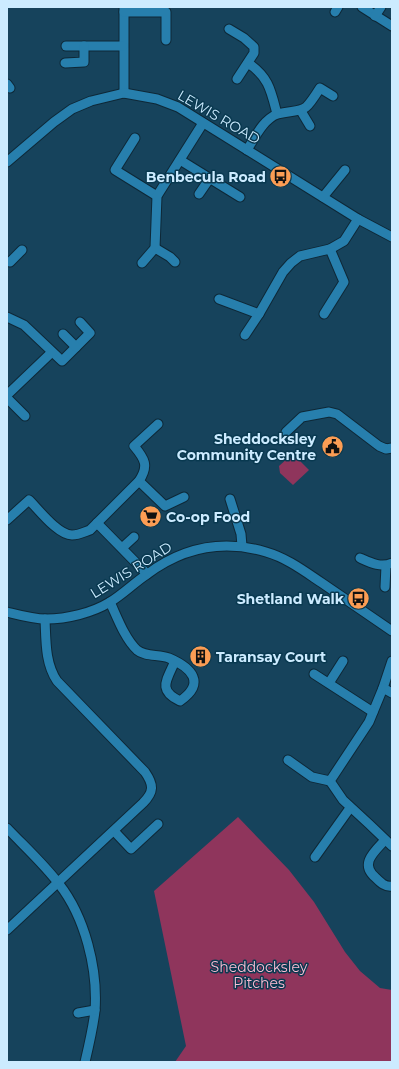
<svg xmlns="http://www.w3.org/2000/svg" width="399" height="1069" font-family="Montserrat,sans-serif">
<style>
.green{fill:#8f355c}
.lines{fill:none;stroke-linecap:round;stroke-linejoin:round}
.minor-casing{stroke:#0e2837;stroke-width:11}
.minor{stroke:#277fad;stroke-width:9}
.labels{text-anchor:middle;stroke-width:3;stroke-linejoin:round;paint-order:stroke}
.street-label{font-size:14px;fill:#ccebff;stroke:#093950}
.poi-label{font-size:14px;font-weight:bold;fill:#ccebff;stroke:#093950;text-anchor:end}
.park-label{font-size:14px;fill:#fdbcd3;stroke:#093950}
</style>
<rect width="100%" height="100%" fill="#16435c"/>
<!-- green -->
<g class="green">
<polygon points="288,458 297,458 309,470 293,485 280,473 279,466"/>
<polygon points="238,817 289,870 314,902 345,952 360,971 380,988 392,990 392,1062 175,1062 186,1046 154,891"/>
</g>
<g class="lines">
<defs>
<g id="minor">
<polyline points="124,7 124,93"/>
<polyline points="362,7 392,26"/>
<polyline points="124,12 166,12 166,40"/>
<polyline points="335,12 338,7"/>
<polyline points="375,16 381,7"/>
<polyline points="229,29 244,38 254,47 254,53 237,79"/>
<polyline points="66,46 123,46"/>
<polyline points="65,63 84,62 84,46"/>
<polyline points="7,84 10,88"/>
<polyline points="301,111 310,126"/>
<path d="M277,114C306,108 303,115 320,88L333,96"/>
<polyline points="135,138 115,170 157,196"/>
<path d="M247,150C256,136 262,121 277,114C271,91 269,77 248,63"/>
<polyline points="180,160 240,197"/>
<polyline points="7,162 54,122 72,109 91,101 124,93 157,99 178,107 358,219 392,237"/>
<polyline points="199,194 210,178"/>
<polyline points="323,197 345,170"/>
<polyline points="155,248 170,257 175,262"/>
<polyline points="10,262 22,250"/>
<polyline points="142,263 155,248 157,196 203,123"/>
<polyline points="219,299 259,314"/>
<polyline points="324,314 344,282 330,249"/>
<polyline points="7,317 24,325 62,361 90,333 80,322"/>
<polyline points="63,334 76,347"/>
<polyline points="245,335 259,314 283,272 291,263 300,256 330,249 344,241 358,219"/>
<polyline points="7,395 52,352"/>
<polyline points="7,398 25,416"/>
<polyline points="286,432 302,417 329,412 337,414 379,446 386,449 392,448"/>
<polyline points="139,481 165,506 184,497"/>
<polyline points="230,499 241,534 242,546"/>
<path d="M7,520L29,500C39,510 58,535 72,535C79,535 84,532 90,530L139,481C149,466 145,459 134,446L158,424"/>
<polyline points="97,523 147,574"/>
<polyline points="122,548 134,537"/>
<path d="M360,558C371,563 381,568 392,563"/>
<polyline points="385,587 386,566"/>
<path d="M110,602C117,617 125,639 137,650C145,657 159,654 169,658C192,668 206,683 180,701C157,690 167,680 175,661"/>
<path d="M7,612C19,615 33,619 46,619C67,619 92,613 110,602C122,595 134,583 146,575C183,547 222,539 266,552C287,558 304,571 322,583C345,599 369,615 392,631"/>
<polyline points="392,661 383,688 369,722 330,781 343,800 369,824 392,846"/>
<polyline points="314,674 373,712"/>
<polyline points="329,683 343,661"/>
<polyline points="383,688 392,693"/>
<polyline points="288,760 312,777 330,781"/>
<path d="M7,828C24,846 44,864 59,884C85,917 98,969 95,1011C93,1028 89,1045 85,1062"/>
<polyline points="114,831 131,849 158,824"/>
<path d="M385,840C374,852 359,864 376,878C381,883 385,887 392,886"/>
<polyline points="315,857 350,808"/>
<path d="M7,930L143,803C154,792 154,785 145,772L57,681C45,663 46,641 45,619"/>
<polyline points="78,1013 95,1010"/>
</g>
</defs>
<!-- minor casing -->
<use href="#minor" class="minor-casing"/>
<!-- minor -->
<use href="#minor" class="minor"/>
</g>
<!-- icons -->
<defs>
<symbol id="bus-disc" viewBox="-11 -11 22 22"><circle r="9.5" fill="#fc9d54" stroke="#093950"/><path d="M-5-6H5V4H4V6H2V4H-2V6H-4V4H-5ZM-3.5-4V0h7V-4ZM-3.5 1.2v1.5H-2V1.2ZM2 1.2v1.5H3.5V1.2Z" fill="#111"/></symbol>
<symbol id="civic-disc" viewBox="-11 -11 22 22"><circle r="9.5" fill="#fc9d54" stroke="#093950"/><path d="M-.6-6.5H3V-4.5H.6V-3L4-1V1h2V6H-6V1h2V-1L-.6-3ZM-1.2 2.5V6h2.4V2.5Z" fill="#111"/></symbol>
<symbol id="supermarket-disc" viewBox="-11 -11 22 22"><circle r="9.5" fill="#fc9d54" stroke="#093950"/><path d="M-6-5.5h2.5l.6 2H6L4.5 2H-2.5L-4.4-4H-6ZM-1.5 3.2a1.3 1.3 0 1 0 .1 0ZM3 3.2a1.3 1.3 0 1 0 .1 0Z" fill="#111"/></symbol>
<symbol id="building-disc" viewBox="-11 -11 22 22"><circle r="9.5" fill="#fc9d54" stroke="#093950"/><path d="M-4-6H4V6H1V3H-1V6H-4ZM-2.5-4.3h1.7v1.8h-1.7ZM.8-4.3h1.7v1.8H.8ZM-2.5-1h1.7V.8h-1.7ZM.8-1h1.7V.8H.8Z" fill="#111"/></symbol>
</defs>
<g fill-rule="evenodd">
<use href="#bus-disc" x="268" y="164" width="25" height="25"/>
<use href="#civic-disc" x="320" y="434" width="25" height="25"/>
<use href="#supermarket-disc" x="138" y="504" width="25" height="25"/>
<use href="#bus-disc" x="346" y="586" width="25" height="25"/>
<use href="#building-disc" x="188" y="644" width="25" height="25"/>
</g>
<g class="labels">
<!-- street labels -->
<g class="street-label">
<text transform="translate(219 117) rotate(30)" y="5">LEWIS ROAD</text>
<text transform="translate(131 570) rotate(-32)" y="5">LEWIS ROAD</text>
</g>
<!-- poi labels -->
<g class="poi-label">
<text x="266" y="182">Benbecula Road</text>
<text x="316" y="444">Sheddocksley<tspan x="316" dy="16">Community Centre</tspan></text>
<text x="166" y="522" text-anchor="start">Co-op Food</text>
<text x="344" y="604">Shetland Walk</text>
<text x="216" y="662" text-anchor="start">Taransay Court</text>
</g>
<!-- park labels -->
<g class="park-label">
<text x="259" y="972">Sheddocksley<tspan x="259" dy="16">Pitches</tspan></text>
</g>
</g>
<!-- border -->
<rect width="399" height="1069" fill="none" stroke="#ccebff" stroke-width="16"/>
</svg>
